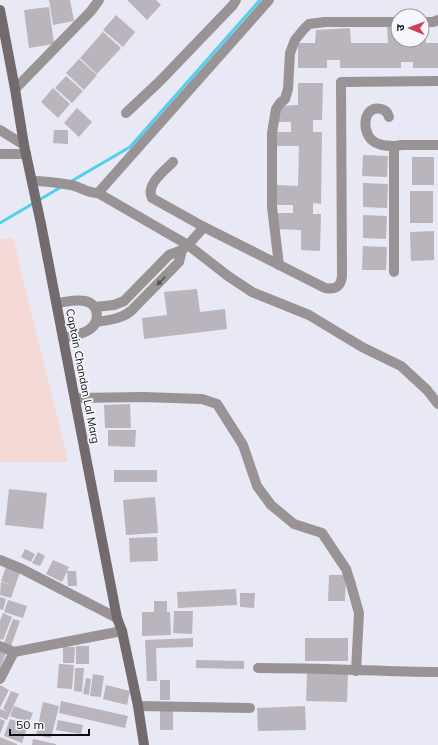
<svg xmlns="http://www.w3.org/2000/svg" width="438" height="745" font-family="Mulish,'Noto Sans Devanagari',sans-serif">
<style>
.commercial{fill:#f4d9d6}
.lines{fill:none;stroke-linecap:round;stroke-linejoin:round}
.stream{stroke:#4fd0ef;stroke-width:3}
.building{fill:#bab4bd}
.street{stroke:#999395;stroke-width:10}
.secondary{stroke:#726a6d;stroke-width:10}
.oneway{fill:#535053}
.labels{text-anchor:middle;stroke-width:3.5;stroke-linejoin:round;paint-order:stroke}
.street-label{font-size:11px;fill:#0d0d11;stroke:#f6f6fd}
</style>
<rect width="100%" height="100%" fill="#e8e9f4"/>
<!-- commercial -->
<polygon class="commercial" points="13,238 68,462 0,462 0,239"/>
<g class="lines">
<!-- stream -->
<g class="stream">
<polyline points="70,182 130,147 260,0"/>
<polyline points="39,200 61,187"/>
<polyline points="0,223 34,203"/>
</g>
</g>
<!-- building -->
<g class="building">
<polygon points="49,0 70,0 74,21 53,25"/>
<polygon points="127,0 156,0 161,5 147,20"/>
<polygon points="49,7 54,44 29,48 24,10"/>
<polygon points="116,15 135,32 123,47 103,30"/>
<polygon points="422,26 425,26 426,43 438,43 438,68 413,68 413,62 401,62 401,68 340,68 340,60 327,60 327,68 298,68 298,43 315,43 316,30 350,28 351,43 388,43 387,27 398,27 398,40 422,40"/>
<polygon points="103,32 121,48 97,74 80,58"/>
<polygon points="79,59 97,75 84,90 66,73"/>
<polygon points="66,76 83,91 72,103 55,88"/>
<polygon points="298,83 323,83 322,120 313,120 313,132 322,132 321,204 313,203 313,214 321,214 320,251 301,250 301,230 276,229 276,213 293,213 293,205 276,205 277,185 298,186 299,146 277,146 277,132 291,132 291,122 277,122 279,106 298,105"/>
<polygon points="53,88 70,104 58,118 41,102"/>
<polygon points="77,108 92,122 79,137 64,123"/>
<polygon points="54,130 68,130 68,144 53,143"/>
<polygon points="363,155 388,156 387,177 362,176"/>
<rect x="412" y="157" width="22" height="28"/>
<polygon points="363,183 388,184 387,208 363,207"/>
<rect x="410" y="191" width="23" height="32"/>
<polygon points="363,215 387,216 386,239 363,238"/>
<polygon points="434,231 434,260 411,261 410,232"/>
<polygon points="363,246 387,247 386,270 362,270"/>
<polygon points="197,289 200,312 225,309 227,329 144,339 142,318 167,315 164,292"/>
<polygon points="130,404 131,428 105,428 104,405"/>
<polygon points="108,430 136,430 135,447 108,446"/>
<rect x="114" y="470" width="43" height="12"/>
<polygon points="9,489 47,493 43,529 5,525"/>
<polygon points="155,497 158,533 126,535 123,500"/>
<polygon points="157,537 158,561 130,562 129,538"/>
<polygon points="25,549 35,554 31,562 21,557"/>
<polygon points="38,552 45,556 40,566 32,563"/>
<polygon points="53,560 69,567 62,582 46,574"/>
<polygon points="6,567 20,572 11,598 0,595 1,582 11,585 1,581"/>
<polygon points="67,571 76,571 77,586 68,586"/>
<polygon points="329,575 346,575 345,601 328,601"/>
<polygon points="236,589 237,605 178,608 177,592"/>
<polygon points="240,593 255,593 254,608 240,607"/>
<polygon points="0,597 6,599 3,610 0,609"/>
<polygon points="8,600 27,606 23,618 4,612"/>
<polygon points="154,601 167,601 167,612 170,612 171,635 142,636 142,612 154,612"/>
<polygon points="174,611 193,611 192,634 173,633"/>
<polygon points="3,613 12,617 3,640 0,639 0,621"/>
<polygon points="13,619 20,621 11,646 4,643"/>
<polygon points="193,638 193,647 156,648 157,681 147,681 145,640"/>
<rect x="305" y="638" width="43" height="23"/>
<rect x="76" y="646" width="13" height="18"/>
<polygon points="63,647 75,647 74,663 63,663"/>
<polygon points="0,650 6,653 0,669"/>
<polygon points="196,660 244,661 244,669 196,668"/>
<polygon points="59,664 74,665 72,689 57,688"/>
<polygon points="75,668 84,668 82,692 74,691"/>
<polygon points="307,672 348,673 347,702 306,701"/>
<polygon points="93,674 104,676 101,697 90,696"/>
<polygon points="86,678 91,679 89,695 83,694"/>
<rect x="160" y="680" width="10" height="20"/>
<polygon points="0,685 9,690 0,708"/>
<polygon points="106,685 130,691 127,705 103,699"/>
<polygon points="11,691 19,694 7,720 0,717 0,709 8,712 3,709"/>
<polygon points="61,701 128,716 125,728 59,713"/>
<polygon points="43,702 59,706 51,738 36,735"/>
<polygon points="14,706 33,713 29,723 10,716"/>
<polygon points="305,706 306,730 258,731 257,708"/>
<rect x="160" y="711" width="13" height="19"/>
<polygon points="0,719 5,721 0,734"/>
<polygon points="10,719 28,725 22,743 4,736"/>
<polygon points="58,720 83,725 81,734 56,730"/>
<polygon points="0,737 17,744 17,745 0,745"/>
<polygon points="33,739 56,744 56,745 32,745"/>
</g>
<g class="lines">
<!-- street -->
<g class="street">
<polyline points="422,22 433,22 438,20"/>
<polyline points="15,89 91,11 99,0"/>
<polyline points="126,113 160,81 233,5 236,0"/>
<path d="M389,117C388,113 386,110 381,109C361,104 360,139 379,144C384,146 390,146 395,146"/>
<polyline points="0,130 24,145"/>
<polyline points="0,154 26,154"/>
<path d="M173,162C165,170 145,185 152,198L204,227"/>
<path d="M33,181C45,181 59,183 71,185C81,187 87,193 98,193L188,245L228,276L252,292L309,315L362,347L401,366L427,390L438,404"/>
<polyline points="98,193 269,0"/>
<polyline points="279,265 272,207 272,133 276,109 280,103 285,99 288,89 290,53 295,40 303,30 309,24 325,22 398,22"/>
<polyline points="394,272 394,148 395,146 402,145 438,145"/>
<path d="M57,303C66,302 76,299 85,301C90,302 94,305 96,310C102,331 78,335 63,338"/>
<path d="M95,307L114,305L124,301L169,255L182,250L188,245L204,227L325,288C336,290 341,286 342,276L341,82L438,81"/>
<path d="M96,322C109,320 121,319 131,311L179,262L182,250"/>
<polyline points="75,398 143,397 202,399 217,404 243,445 257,486 271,505 294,524 322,533 346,569 350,581 359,613 356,671"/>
<polyline points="0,560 22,569 117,618"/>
<polyline points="0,646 14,652 122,631"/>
<path d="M258,668C318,668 377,671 437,672"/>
<polyline points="0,679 14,652"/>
<polyline points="138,706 250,708"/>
</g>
<!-- secondary -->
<polyline class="secondary" points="0,10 15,89 24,145 41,224 117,618 122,631 138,706 144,745"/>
</g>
<!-- one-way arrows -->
<defs><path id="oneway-solid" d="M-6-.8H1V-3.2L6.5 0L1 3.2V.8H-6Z"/></defs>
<use class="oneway" href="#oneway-solid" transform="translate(161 281) rotate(135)"/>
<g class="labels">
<!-- street labels -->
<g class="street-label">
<text transform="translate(83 376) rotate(79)" y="4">Captain Chandan Lal Marg</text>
</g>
</g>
<!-- north arrow -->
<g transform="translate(410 28) rotate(271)"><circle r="19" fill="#f6f6fd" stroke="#99999f"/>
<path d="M0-3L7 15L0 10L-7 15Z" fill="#cf3f5a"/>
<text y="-6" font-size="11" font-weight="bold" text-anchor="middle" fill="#0d0d11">उ</text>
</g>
<!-- scale -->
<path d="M10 729v6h79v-6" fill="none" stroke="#0d0d11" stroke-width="2"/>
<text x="16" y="729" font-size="12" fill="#0d0d11" stroke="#f6f6fd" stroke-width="3" paint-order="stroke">50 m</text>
</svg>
